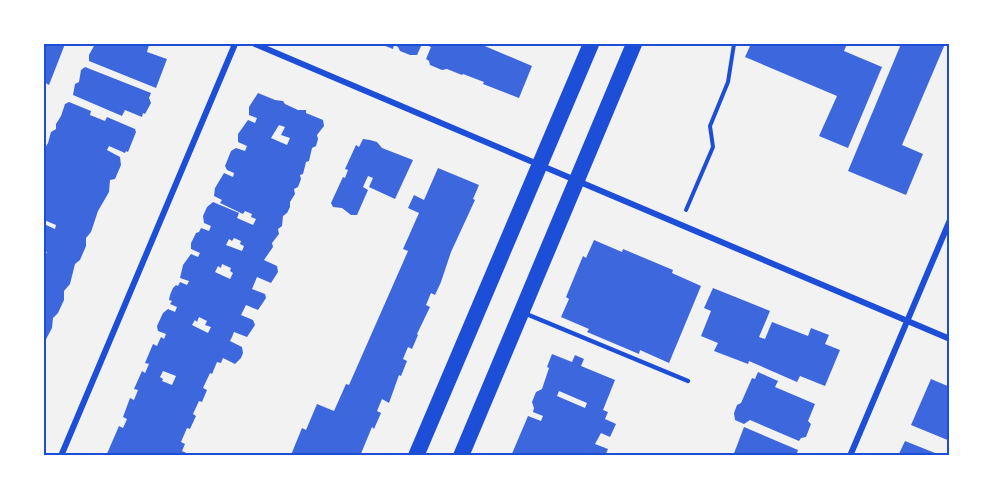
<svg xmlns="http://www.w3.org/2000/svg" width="993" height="499" font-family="'Noto Sans',sans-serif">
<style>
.building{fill:#3d67dc;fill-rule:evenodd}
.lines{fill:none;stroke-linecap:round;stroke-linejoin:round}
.path{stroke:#1d4ed8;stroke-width:4}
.service{stroke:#1d4ed8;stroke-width:4.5}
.minor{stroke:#1d4ed8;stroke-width:6}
.trunk{stroke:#1d4ed8;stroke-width:16}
.neatline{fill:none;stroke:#1d4ed8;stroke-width:2}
</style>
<rect width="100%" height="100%" fill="#f2f2f2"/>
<!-- building -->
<g class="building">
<polygon points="44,44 65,44 49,85 44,82"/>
<polygon points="95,44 145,44 149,45 147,52 167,59 156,88 89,61 89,55"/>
<polygon points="380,44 422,44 417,55 410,55 400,51 398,47 394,45 393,49"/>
<polygon points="424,44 480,44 532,66 519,98 483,84 484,82 463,74 462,75 447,69 442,70 430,65 429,61 426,59 431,47"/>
<polygon points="751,44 847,44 844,51 882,67 848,148 819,136 837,96 745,57"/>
<polygon points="901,44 945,44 902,145 923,154 906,195 848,171"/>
<polygon points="85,67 151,93 149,98 151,103 145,114 143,113 142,117 125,110 122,116 73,95 75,84 79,82 81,70"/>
<path d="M258,93L275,100L283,101L285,104L298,110H306V113L323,120L324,126L317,135L318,139L316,146L312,148L309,161L306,162L303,174L300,175L301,179L298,187L294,189L295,194L290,202V207L287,213L283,216L282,226L278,229L279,234L272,243L273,247L264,260L277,266L278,272L271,283L257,277L252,289L265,294L266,298L258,310L246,305L241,315L253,320L255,325L247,337L234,332L232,337L230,341L242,347L243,353L241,358L235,364L223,358L221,363L217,362L212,374L210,373L203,388L207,390L202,402L199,401L193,414L196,416L190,429L187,428L181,442L185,444L182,451L193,456H106L119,426L123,428L127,419L123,417L130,398L134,400L138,390L134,389L142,371L145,373L149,364L145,363L153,344L157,346L161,337L164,339L166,334L158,331L157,326L163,313L168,309L175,312L177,307L170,304L172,301L169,300L170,295L173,288L176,285L178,286L180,282L187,285L189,281L180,278L183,265L191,254L198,257L200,253L191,249V243L196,233L199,232L201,228L209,231L211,226L204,223L203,216L207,207L213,202L239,213L237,218L253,225L256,219L251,217L252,214L245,211L243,214L220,203L222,200L214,196L215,188L224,173L233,177L234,173L227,170L225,166L231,151L236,148L245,151L247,146L238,142V134L248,120L255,123L257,118L249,115V107ZM279,125L285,127L281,135L290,138L287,145L271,138ZM234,238L241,241L240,244L244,246L242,251L226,245L229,239L232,241ZM222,264L231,268L230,271L233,273L230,279L215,272L218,266L221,268ZM199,317L207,321L205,325L211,327L208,333L192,325L195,320L197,322ZM163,371L176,376L172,385L162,381L163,379L160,377Z"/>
<polygon points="69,102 91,111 90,115 105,121 107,117 135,129 136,132 128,152 126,151 125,153 109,146 107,150 120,157 121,165 115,179 110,180 109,192 98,211 91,232 86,238 86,246 80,260 75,264 70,284 64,291 64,300 58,313 53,318 52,328 44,343 44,257 47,252 44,251 44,224 55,229 56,225 44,220 44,149 48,143 51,132 56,129 56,124 61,116 65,104"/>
<polygon points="363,139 370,140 377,142 382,148 413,160 395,199 369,187 373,178 368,176 363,187 368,190 357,215 351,215 342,208 333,207 331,203 343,177 345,178 348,170 345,169 356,145 359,147"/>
<polygon points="438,168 479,185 473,199 475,200 451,252 441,282 435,295 431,293 426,305 430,307 417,334 418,335 412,349 408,347 403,359 407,361 401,376 399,375 389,403 382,399 377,411 381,413 374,429 372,427 360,456 291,455 302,428 306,430 317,404 334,411 346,384 349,385 408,251 403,249 419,213 408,208 414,195 424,200"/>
<polygon points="594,240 622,252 623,249 673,270 672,273 701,286 669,363 640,350 639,354 587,332 589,329 561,317 569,299 566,297 583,256 586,258"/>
<polygon points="713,288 770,311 759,337 765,339 772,322 808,336 811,328 829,335 825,344 840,350 825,386 800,376 797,382 749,361 748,364 714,351 718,343 701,336 711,311 704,308"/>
<path d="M552,354L572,362L575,355L584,359L581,366L615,380L603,410L608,412L605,419L616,424L610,437L601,433L595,444L608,449L605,456H511L528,416L541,421L543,416L533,412L534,408L532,402L536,392L542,389L549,368L547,367ZM559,391L587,403L585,408L557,396Z"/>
<polygon points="758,372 778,381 775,387 815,404 808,421 811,424 806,437 801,438 799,441 750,420 744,424 735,420 734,413 737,405 741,403 752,378 755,379"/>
<polygon points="931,379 950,387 950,441 911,425"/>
<polygon points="744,427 798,450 796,456 733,456"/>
<polygon points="905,441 940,455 940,456 898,456"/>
</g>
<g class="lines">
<!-- path -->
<polyline class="path" points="686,210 713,147 710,126 728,82 734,44"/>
<!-- service -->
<polyline class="service" points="524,313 688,381"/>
<!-- minor -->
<g class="minor">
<polyline points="255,44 950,339"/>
<polyline points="61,456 235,44"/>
<polyline points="850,456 950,220"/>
</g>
<!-- trunk -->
<g class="trunk">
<polyline points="416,456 591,44"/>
<polyline points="461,456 634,44"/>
</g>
</g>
<!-- border -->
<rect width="993" height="499" fill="none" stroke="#ffffff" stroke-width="90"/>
<rect x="45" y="45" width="903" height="409" class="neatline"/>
</svg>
